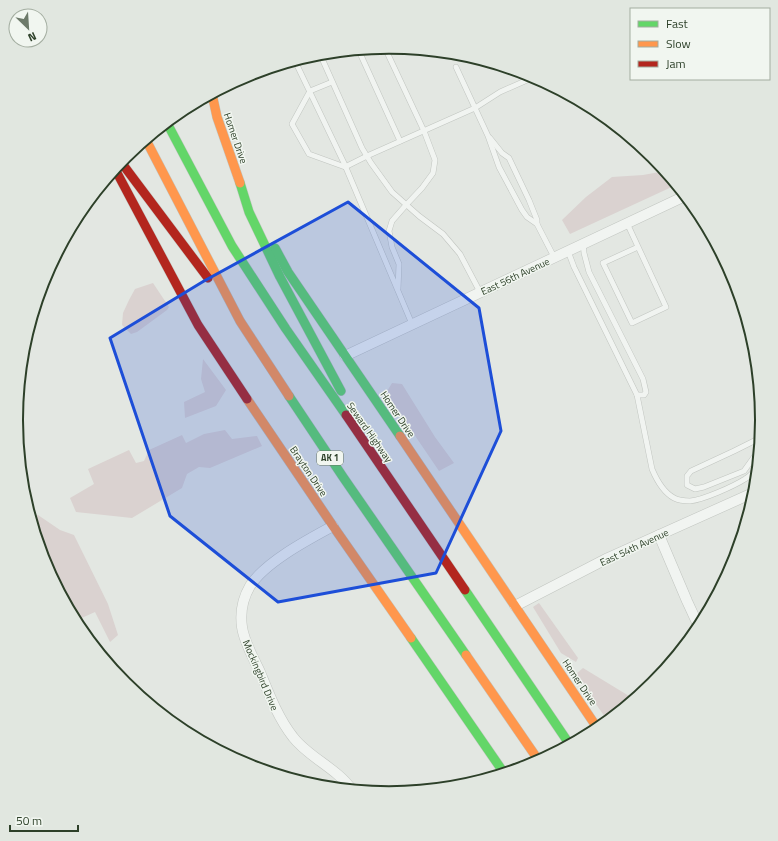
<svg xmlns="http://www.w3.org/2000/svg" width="778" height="841" font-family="'Titillium Web',sans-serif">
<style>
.green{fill:#dad2d0}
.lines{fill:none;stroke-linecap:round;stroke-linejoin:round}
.lane-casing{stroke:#c1c5c0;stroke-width:6}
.street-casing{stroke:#c1c5c0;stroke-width:11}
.fast-casing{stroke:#c1c5c0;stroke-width:10}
.slow-casing{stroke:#c1c5c0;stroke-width:10}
.jam-casing{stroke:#c1c5c0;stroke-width:10}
.lane{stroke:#f1f4f1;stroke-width:5}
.street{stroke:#f1f4f1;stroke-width:10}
.fast{stroke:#63d668;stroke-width:9}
.slow{stroke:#ff974d;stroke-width:9}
.jam{stroke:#b3261e;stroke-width:9}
.marked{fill:#1d4ed8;fill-opacity:0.2;stroke:#1d4ed8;stroke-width:3;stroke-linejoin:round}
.labels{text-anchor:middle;stroke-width:3;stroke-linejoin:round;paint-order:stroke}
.shield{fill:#f1f6f0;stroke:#687765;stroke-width:1}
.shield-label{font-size:9px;font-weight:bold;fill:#2d4029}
.street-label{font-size:10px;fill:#2d4029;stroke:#f1f6f0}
.rim{fill:none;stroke:#2d4029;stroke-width:2}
</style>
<rect width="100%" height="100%" fill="#e3e7e2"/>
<!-- green -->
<g class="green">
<polygon points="665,171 676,185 570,234 562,220 586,197 612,177 643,175"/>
<polygon points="153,283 169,307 167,310 137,332 131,334 122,325 123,313 129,300 135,289"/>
<polygon points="203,359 226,390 216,406 185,418 184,402 205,392 201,379"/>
<polygon points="392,383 402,384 435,437 454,463 439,471 386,393"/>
<polygon points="225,430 232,439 257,436 262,446 210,468 199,467 187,474 182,488 132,518 76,512 70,498 94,484 88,469 129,450 136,463 144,461 149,450 182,435 186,443 204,434"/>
<polygon points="38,515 60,530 74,535 108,604 118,635 110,642 95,612 75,621 44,563 31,518"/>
<polygon points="539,603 578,658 576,662 561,653 533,607"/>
<polygon points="583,668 634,699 608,721 575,675"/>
</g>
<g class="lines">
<defs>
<g id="lane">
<polyline points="385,48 424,131 435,160 433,173 422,188 406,205 392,221 389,231 392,247 399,264 398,289"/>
<polyline points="359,51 400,141"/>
<polyline points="320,54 362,148 371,163 392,192 419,216 443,234 460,254 480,292"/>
<polyline points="295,61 344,163 412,324"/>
<polyline points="456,67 488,136 499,167 522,210 527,217 537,224"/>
<polyline points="332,82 310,91 292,124 309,154 345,167 367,156 475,108 500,92 534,77"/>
<polyline points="490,138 502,153 509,158 529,200 537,220 537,224 554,257"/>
<polyline points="627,223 666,307 632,323 603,263 638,247"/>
<polyline points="568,251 574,267 637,395 644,395 646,392 643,379 589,272 584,253 583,243"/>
<path d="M637,395L652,469C657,481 663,492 674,498C678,500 686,501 690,501C703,500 734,486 745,479C749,477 753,472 757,469"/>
<polyline points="759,454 754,457 744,471 704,487 695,489 687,485 687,476 691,471 734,451 760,438"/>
</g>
<g id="street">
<polyline points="345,356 685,196"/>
<path d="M333,526C309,539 265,562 250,586C243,598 240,613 242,627C244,642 254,659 260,672C269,694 278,718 293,737C308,757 338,769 352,790"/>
<polyline points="659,535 687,601 699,627"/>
<polyline points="515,606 608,558 755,492"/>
</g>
<g id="fast">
<polyline points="167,123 232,246 286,329 346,415"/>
<polyline points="240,183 249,212 280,277 341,391"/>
<polyline points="275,248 288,272 400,436"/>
<polyline points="289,396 343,477 466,655"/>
<polyline points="465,590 570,745"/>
<polyline points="411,638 504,773"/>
</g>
<g id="slow">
<polyline points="212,94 217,117 240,183"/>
<polyline points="146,140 240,321 289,396"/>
<polyline points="247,399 333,526 411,638"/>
<polyline points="400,436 598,729"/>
<polyline points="466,655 539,761"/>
</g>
<g id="jam">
<polyline points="121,162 208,278"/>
<polyline points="115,169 198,325 247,399"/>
<polyline points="346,415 465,590"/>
</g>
</defs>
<!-- lane casing -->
<use href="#lane" class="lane-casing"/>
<!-- street casing -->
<use href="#street" class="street-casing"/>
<!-- fast casing -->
<use href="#fast" class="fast-casing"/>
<!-- slow casing -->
<use href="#slow" class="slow-casing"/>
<!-- jam casing -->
<use href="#jam" class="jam-casing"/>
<!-- lane -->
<use href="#lane" class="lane"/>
<!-- street -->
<use href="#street" class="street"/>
<!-- fast -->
<use href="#fast" class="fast"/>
<!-- slow -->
<use href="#slow" class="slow"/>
<!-- jam -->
<use href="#jam" class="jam"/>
</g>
<!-- marked area -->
<path class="marked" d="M348,202L479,308L501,431L436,573L278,602L170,516L110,338L204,281Z"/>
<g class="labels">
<!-- shield labels -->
<rect class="shield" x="317" y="451" width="26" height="14" rx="3"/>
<g class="shield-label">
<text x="330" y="461">AK 1</text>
</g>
<!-- street labels -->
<g class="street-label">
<text transform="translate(236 138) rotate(71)" y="4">Homer Drive</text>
<text transform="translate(515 276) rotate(-25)" y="4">East 56th Avenue</text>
<text transform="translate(398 414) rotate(56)" y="4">Homer Drive</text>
<text transform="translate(370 432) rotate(55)" y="4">Seward Highway</text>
<text transform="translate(309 471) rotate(56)" y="4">Brayton Drive</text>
<text transform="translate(634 547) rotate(-25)" y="4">East 54th Avenue</text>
<text transform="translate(261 675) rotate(67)" y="4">Mockingbird Drive</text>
<text transform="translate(580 682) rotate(56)" y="4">Homer Drive</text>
</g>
</g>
<!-- crop -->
<path d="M0 0H778V841H0ZM23 420a366 366 0 1 1 732 0a366 366 0 1 1-732 0Z" fill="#e1e7e0" fill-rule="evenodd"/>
<path class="rim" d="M23 420a366 366 0 1 1 732 0a366 366 0 1 1-732 0Z"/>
<!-- legend -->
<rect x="630" y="8" width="140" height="72" fill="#f1f6f0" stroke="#a3ada0"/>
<rect x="638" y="21" width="20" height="6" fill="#63d668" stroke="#a3ada0"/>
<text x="666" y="28" font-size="12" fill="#2d4029">Fast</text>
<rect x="638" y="41" width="20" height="6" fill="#ff974d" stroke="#a3ada0"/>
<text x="666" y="48" font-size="12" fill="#2d4029">Slow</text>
<rect x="638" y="61" width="20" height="6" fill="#b3261e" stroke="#a3ada0"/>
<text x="666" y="68" font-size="12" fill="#2d4029">Jam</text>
<!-- north arrow -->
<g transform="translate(28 28) rotate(155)"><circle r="19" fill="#f1f6f0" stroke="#a3ada0"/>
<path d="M0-3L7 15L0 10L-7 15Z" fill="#6d7a6a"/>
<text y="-6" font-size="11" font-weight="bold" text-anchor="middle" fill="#2d4029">N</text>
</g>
<!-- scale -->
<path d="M10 825v6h68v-6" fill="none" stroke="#2d4029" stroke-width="2"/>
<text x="16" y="825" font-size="12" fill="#2d4029" stroke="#f1f6f0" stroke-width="3" paint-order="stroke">50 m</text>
</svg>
